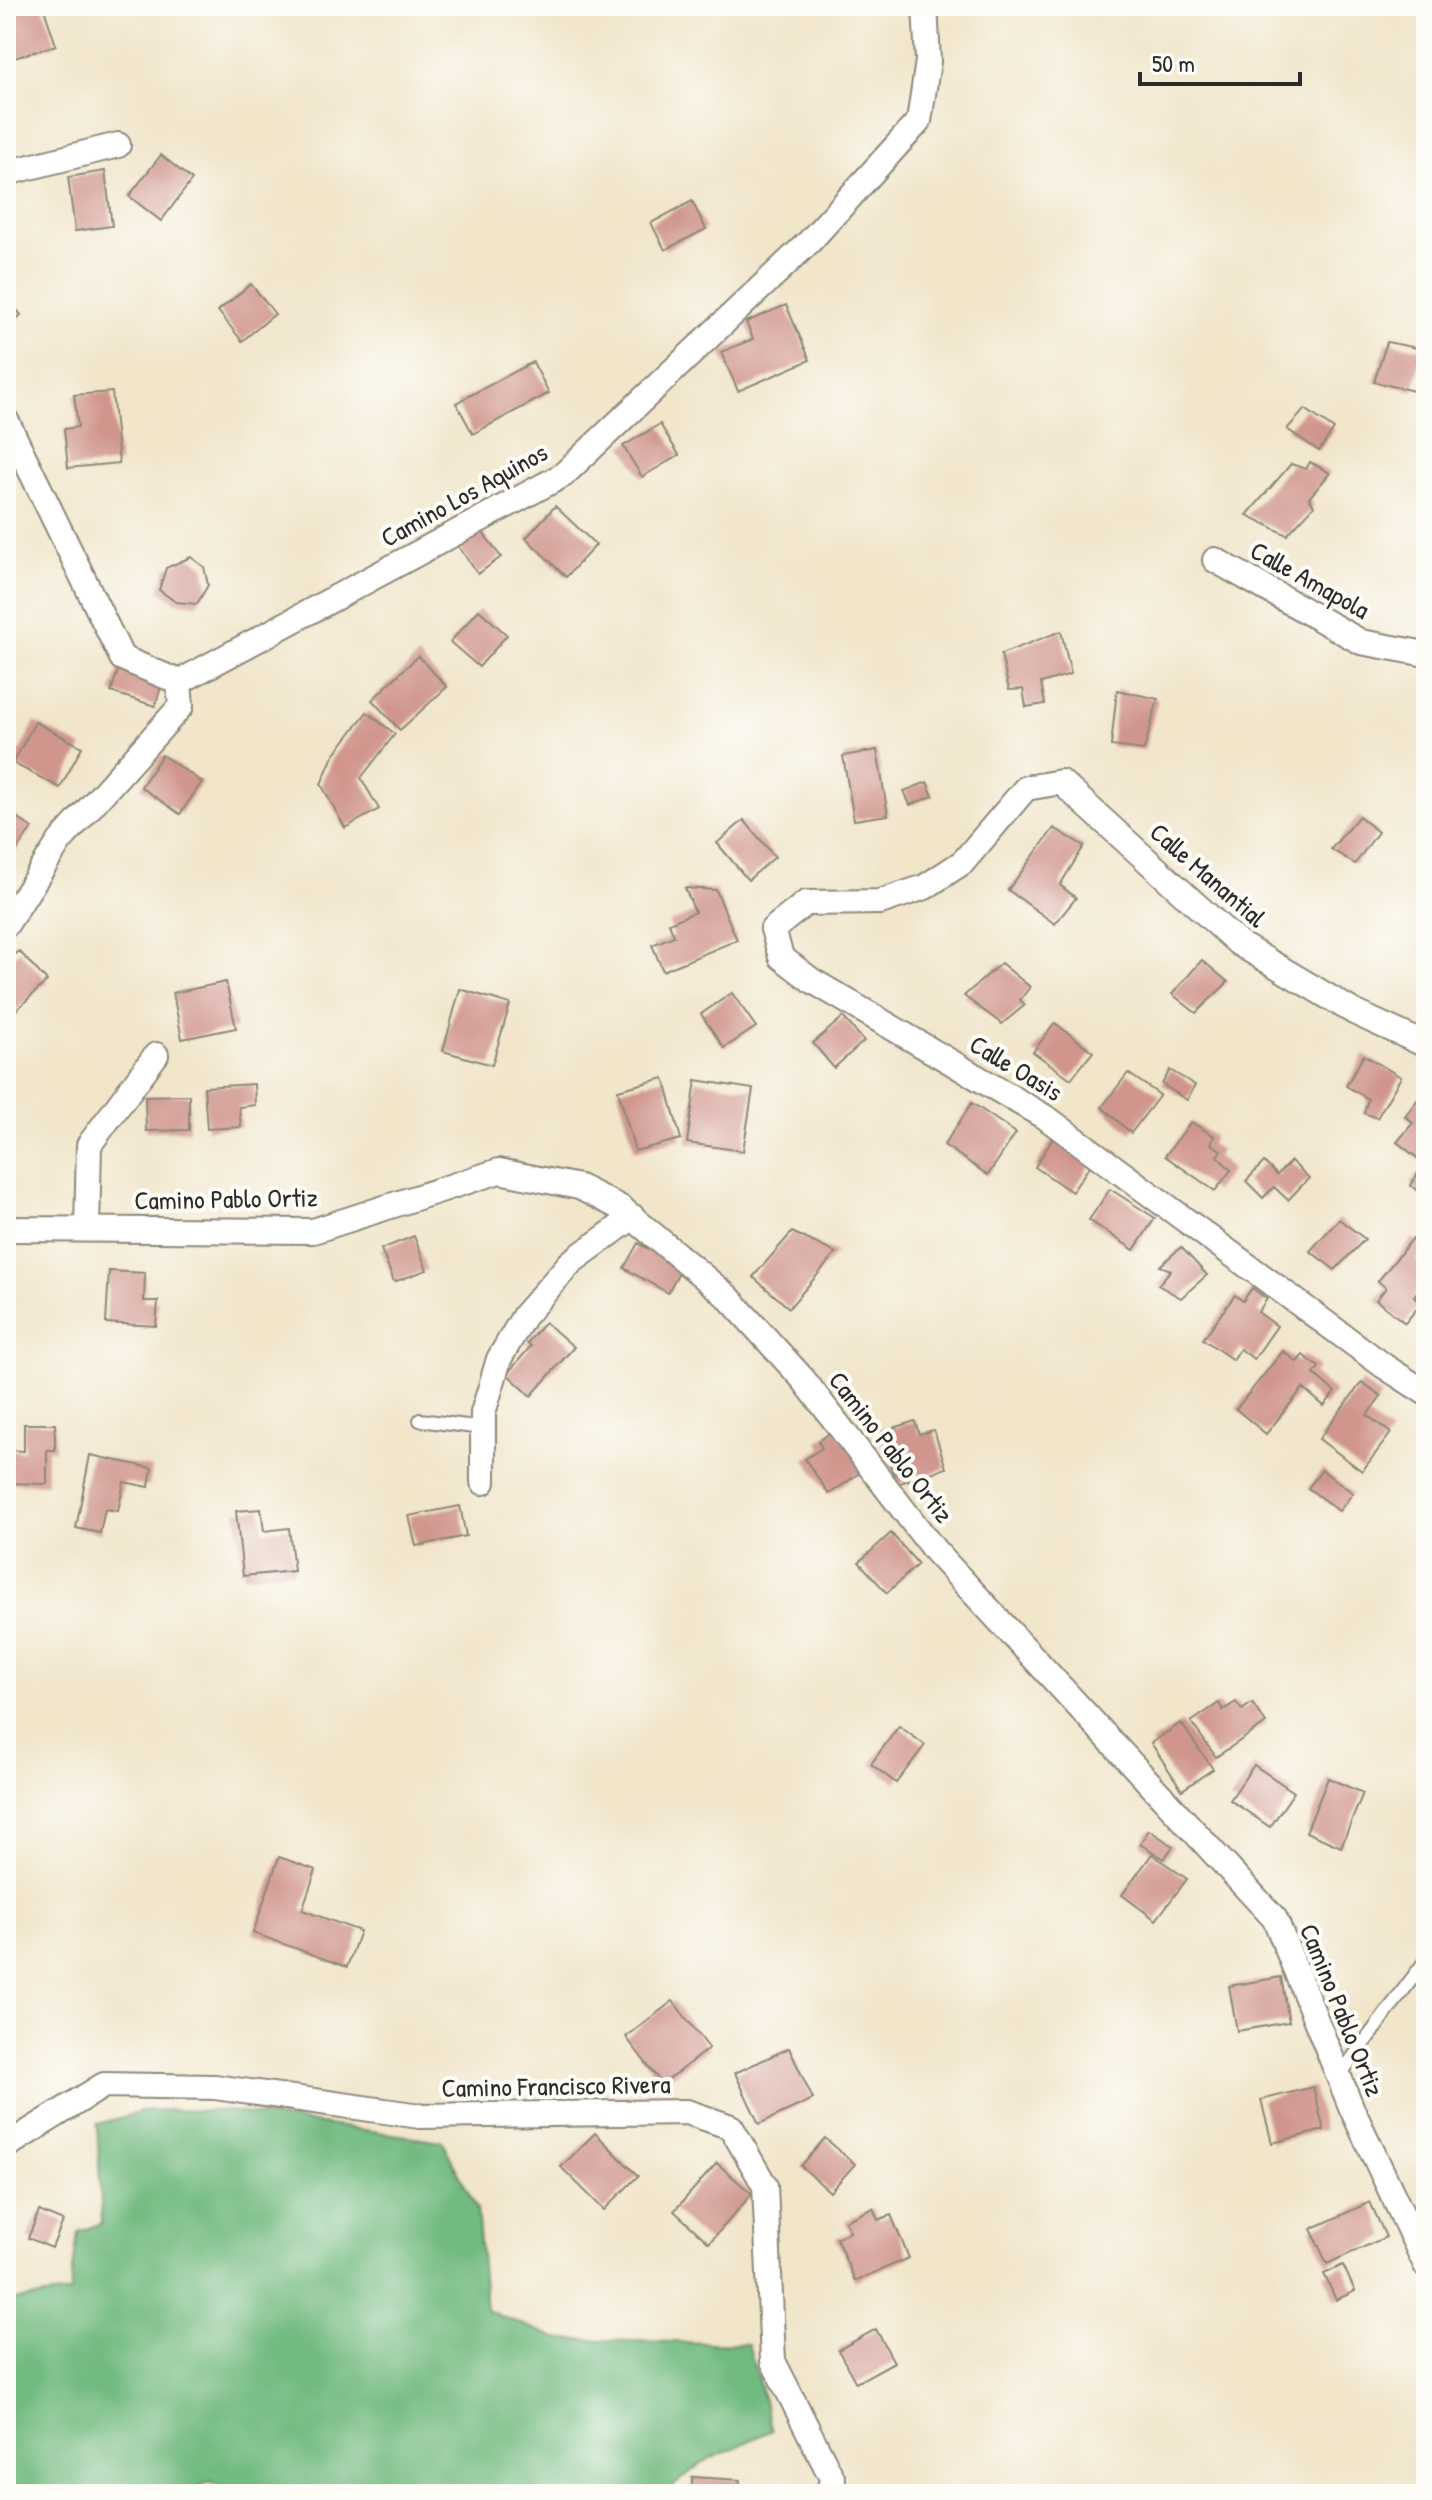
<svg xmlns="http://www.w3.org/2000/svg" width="1432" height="2500" font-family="'Patrick Hand',sans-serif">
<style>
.forest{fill:#71ba80;stroke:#4e7256;stroke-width:2}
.building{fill:#d0968e}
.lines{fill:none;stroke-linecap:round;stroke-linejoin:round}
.service-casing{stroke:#8e887a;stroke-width:16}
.minor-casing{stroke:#8e887a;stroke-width:28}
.service{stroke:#fff;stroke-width:12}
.minor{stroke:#fff;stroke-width:24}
.labels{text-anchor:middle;stroke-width:8;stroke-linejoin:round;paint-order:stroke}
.street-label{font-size:26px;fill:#2b2b2b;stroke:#fdfcf7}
</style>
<rect width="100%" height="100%" fill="#fdfcf7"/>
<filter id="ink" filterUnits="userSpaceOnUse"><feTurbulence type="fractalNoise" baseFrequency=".0125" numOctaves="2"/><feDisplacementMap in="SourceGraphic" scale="16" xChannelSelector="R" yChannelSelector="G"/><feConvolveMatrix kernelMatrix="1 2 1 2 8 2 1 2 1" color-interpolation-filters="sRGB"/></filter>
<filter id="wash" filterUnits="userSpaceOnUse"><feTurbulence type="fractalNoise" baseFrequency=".006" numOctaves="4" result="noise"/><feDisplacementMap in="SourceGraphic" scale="32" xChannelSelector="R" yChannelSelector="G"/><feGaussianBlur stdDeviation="1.8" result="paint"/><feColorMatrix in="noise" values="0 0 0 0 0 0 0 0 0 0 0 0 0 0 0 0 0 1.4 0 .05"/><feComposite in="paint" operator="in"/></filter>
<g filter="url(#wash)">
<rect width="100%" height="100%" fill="#f1e5ca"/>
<!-- forest -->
<polygon class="forest" points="149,2110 228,2111 442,2141 477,2209 486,2310 559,2339 748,2344 772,2430 700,2464 664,2494 233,2494 211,2481 184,2494 6,2494 6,2301 70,2293 78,2232 102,2223 97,2124"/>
<g id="blocks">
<!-- building -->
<g class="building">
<polygon points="6,6 43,6 56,45 11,59 6,44"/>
<polygon points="161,155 192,180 161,221 129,196"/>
<polygon points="105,171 112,226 75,231 68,177"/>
<polygon points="692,201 706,229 665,250 651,223"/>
<polygon points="251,284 275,314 242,341 218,311"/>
<polygon points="6,297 21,315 6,328"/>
<polygon points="786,305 810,360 738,391 721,352 753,339 746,322"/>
<polygon points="6,334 14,343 6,351"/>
<polygon points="1387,342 1422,349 1414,391 1374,382"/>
<polygon points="533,362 549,393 473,434 456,403"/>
<polygon points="112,392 119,463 68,468 64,429 78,427 74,395"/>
<polygon points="1305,409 1334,429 1319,451 1287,429"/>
<polygon points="660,424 679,455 642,477 623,446"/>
<polygon points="1310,462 1330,473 1309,498 1314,506 1287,535 1247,515 1291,464 1306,469"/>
<polygon points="555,506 596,545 566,577 526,538"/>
<polygon points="481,530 501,557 478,574 458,546"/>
<polygon points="191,557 204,567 208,585 197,604 176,602 159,590 166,568"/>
<polygon points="479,610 507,635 479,667 450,642"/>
<polygon points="1061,631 1071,674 1041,683 1045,704 1026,707 1023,689 1009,690 1001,654"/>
<polygon points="418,656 447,687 400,730 372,700"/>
<polygon points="118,670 162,684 155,706 111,692"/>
<polygon points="1117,690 1158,699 1144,750 1111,746"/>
<polygon points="367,712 395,734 361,778 379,809 345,828 321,784 333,756"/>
<polygon points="35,722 82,747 60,788 13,763"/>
<polygon points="877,750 888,815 854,820 843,756"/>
<polygon points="162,755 202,782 180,814 141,787"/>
<polygon points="927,782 933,796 910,805 904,791"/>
<polygon points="6,810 32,828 6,865"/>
<polygon points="1359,816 1378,832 1355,864 1331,849"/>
<polygon points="744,820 775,857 748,880 717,843"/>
<polygon points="1054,828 1084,846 1060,885 1076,898 1055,924 1008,890"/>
<polygon points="685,888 716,890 737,940 663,971 652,945 674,936 669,923 695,912"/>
<polygon points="19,951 47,981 8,1018 6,963"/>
<polygon points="1202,960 1228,982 1196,1013 1172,994"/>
<polygon points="1001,963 1030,987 1020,1000 1025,1005 1002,1024 964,996"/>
<polygon points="226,982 236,1028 182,1039 173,993"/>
<polygon points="460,989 510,1004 492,1065 443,1051"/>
<polygon points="732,993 756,1027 724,1048 701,1014"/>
<polygon points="843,1017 864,1041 834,1068 813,1043"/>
<polygon points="1055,1023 1093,1052 1071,1079 1033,1052"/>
<polygon points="1364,1055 1401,1077 1377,1118 1364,1113 1368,1099 1346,1086"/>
<polygon points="1170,1070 1195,1085 1187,1100 1162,1084"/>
<polygon points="1128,1073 1160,1095 1131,1133 1102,1107"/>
<polygon points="664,1078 681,1139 635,1151 618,1090"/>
<polygon points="696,1080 753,1089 743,1151 687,1143"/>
<polygon points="254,1084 255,1105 239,1107 241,1127 207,1129 204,1087"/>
<polygon points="189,1095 189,1130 146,1131 145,1096"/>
<polygon points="1421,1095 1426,1098 1426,1196 1410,1185 1425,1164 1397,1142 1413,1123 1405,1116"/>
<polygon points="972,1103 1016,1133 988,1175 944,1145"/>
<polygon points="1191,1122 1214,1136 1211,1144 1221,1150 1217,1156 1231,1170 1215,1191 1165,1156"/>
<polygon points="1053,1138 1091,1164 1072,1192 1035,1167"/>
<polygon points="1291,1161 1309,1178 1288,1200 1274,1187 1263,1198 1246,1181 1264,1162 1277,1175"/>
<polygon points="1110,1189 1155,1218 1134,1250 1089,1220"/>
<polygon points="1339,1219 1365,1239 1335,1270 1310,1251"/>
<polygon points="792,1232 836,1253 789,1308 753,1277"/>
<polygon points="414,1236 427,1270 394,1282 381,1249"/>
<polygon points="1413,1238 1426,1248 1417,1260 1426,1267 1426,1281 1414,1296 1420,1305 1405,1323 1376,1300 1386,1288 1378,1281"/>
<polygon points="638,1243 682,1267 668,1293 624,1268"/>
<polygon points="1181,1247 1207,1275 1181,1298 1158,1285 1171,1270 1160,1266"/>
<polygon points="109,1271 145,1273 144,1301 158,1301 156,1326 106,1323"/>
<polygon points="1252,1288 1267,1299 1258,1312 1277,1326 1254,1359 1240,1349 1233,1360 1203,1339 1235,1295 1243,1301"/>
<polygon points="545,1322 574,1347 531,1396 507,1374 531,1346 527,1343"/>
<polygon points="1283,1351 1297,1362 1303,1355 1319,1367 1314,1374 1335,1392 1324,1406 1303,1388 1266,1434 1236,1409"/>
<polygon points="1362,1382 1381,1396 1367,1415 1391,1433 1362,1471 1319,1439"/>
<polygon points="915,1421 919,1434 934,1430 946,1468 897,1484 880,1432"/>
<polygon points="24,1424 55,1424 55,1450 47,1450 47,1484 6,1483 6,1450 24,1451"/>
<polygon points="836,1429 864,1470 829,1494 805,1459 822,1448 818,1441"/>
<polygon points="90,1455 152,1468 149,1487 124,1482 118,1511 105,1509 100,1533 76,1528"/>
<polygon points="1322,1470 1353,1493 1339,1511 1308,1488"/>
<polygon points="460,1506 466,1536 416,1546 409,1516"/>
<polygon points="261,1509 264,1531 289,1528 294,1571 243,1576 236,1511"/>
<polygon points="891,1533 918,1564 887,1593 859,1562"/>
<polygon points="1236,1702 1242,1710 1252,1703 1266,1723 1216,1757 1191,1722 1219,1703 1223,1710"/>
<polygon points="1181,1723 1213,1769 1182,1790 1151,1743"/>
<polygon points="899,1726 925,1745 896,1783 871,1764"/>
<polygon points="1254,1765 1294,1792 1270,1827 1230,1800"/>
<polygon points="1328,1778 1363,1793 1341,1847 1306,1832"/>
<polygon points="1149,1830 1173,1846 1164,1859 1140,1844"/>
<polygon points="1152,1854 1187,1879 1156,1920 1122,1895"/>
<polygon points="279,1857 316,1870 302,1910 360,1931 347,1967 253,1933"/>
<polygon points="1281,1977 1289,2022 1237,2031 1229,1986"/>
<polygon points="673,2001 709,2048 662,2084 626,2037"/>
<polygon points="789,2048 813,2099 759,2124 735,2073"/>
<polygon points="1313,2087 1324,2130 1272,2143 1261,2100"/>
<polygon points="595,2133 638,2176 604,2210 561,2167"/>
<polygon points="825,2138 855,2164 830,2192 801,2166"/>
<polygon points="717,2163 752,2194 709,2243 674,2211"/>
<polygon points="1370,2202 1386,2237 1327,2264 1311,2229"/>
<polygon points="873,2208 878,2220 891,2215 909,2258 855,2281 836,2238 850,2232 845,2221"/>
<polygon points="39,2211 63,2221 52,2248 28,2238"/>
<polygon points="1343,2265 1355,2291 1336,2300 1324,2274"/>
<polygon points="876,2329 894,2362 856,2383 838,2350"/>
<polygon points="692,2477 740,2480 739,2494 692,2494"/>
</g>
</g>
</g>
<g filter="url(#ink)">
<use href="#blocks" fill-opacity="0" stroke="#8e887a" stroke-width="2"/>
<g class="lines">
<defs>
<g id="service">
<polyline points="420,1420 482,1428"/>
<polyline points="1339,2076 1426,1960"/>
</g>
<g id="minor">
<polyline points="6,173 118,145"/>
<polyline points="6,420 122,658 179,682"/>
<polyline points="1215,560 1361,642 1426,654"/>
<polyline points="179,682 563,475 810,241 919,121 928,61 925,6"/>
<polyline points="6,925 60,841 181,706 179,682"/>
<polyline points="1426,1045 1354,1012 1238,943 1061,782 1026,788 963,862 925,887 880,902 806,903 773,929 781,957 811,980 1048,1119 1384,1366 1426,1393"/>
<polyline points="6,1229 313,1231 499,1171 579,1187 621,1208 728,1297 803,1379 935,1551 1275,1919 1352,2109 1426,2265"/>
<polyline points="87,1229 89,1145 156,1055"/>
<polyline points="483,1482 483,1413 499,1359 524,1316 571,1262 633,1217"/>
<polyline points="6,2146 104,2085 215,2087 420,2116 687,2112 731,2127 765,2186 773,2361 833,2480 827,2494"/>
</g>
</defs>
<!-- service casing -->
<use href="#service" class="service-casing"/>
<!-- minor casing -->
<use href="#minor" class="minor-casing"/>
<!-- service -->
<use href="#service" class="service"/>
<!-- minor -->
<use href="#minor" class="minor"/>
</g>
</g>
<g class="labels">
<!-- street labels -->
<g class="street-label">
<text transform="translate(464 495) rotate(-29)" y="9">Camino Los Aquinos</text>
<text transform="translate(1310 580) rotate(29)" y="9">Calle Amapola</text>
<text transform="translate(1208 875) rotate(41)" y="9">Calle Manantial</text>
<text transform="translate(1016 1068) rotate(31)" y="9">Calle Oasis</text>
<text transform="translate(226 1199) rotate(-1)" y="9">Camino Pablo Ortiz</text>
<text transform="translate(891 1447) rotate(52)" y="9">Camino Pablo Ortiz</text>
<text transform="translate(1342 2010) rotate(68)" y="9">Camino Pablo Ortiz</text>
<text transform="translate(556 2086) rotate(-1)" y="9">Camino Francisco Rivera</text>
</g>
</g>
<!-- margin -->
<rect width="1432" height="2500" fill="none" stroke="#fdfcf7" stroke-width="32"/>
<!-- scale -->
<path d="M1140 72v12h160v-12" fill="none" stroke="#2b2b2b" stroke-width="4"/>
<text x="1152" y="72" font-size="24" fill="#2b2b2b" stroke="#fdfcf7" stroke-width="6" paint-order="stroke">50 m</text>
</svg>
